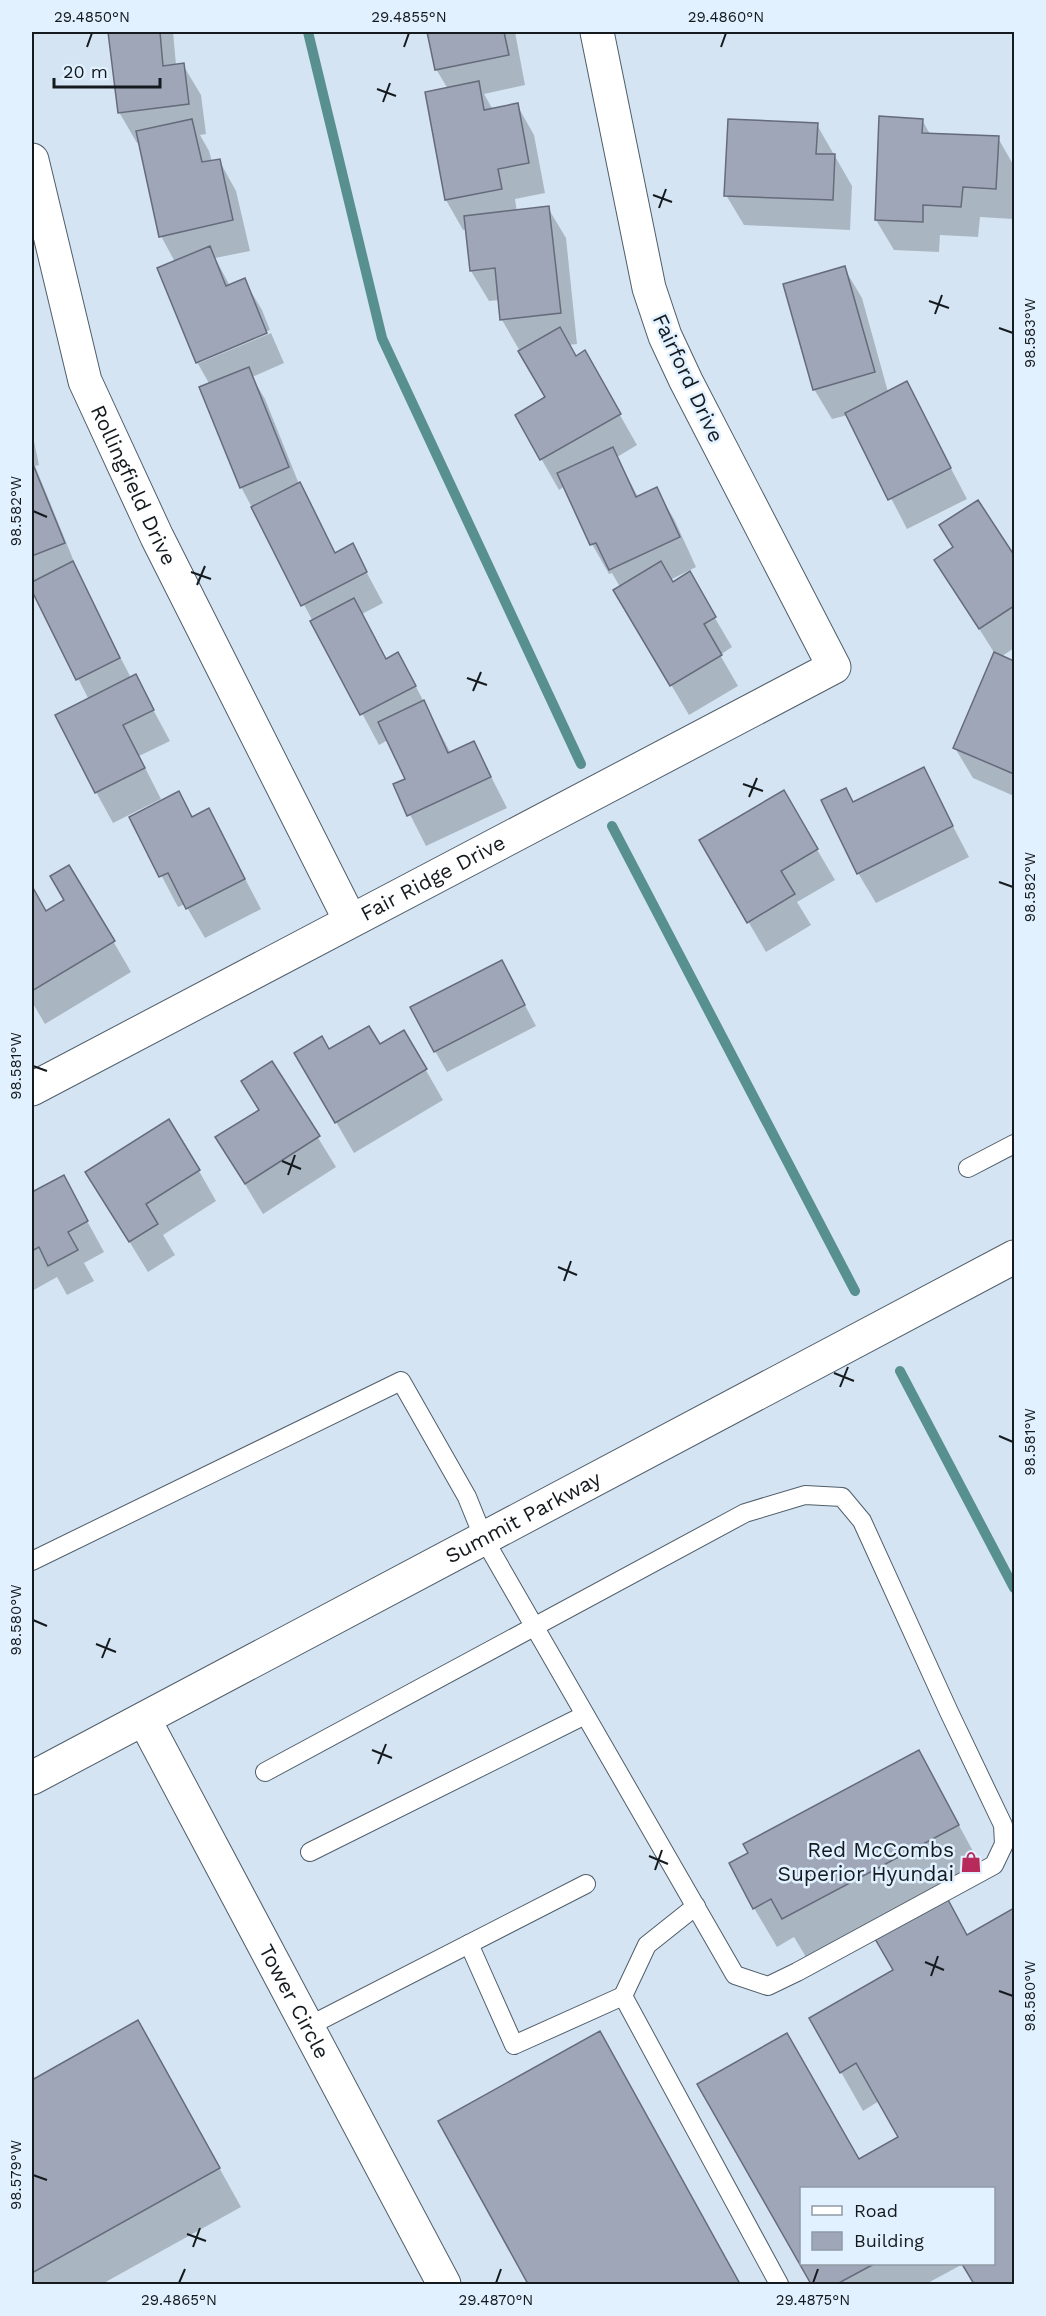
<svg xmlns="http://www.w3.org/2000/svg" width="1046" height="2316" font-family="'Work Sans',sans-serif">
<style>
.shadow{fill:#0003}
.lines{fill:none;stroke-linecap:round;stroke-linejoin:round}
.stream{stroke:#58908f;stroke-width:10}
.building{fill:#9fa6b7;stroke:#656b7b;stroke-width:1.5}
.service-casing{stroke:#505e6a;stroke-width:20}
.minor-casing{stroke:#505e6a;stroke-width:35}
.service{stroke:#fff;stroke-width:18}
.minor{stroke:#fff;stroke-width:33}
.ticks{fill:none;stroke:#141a1e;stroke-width:2}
.labels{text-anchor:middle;stroke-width:5;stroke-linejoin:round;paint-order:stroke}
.street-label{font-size:21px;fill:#141a1e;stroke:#e1f1ff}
.poi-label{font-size:21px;fill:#141a1e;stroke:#e1f1ff;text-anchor:end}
.neatline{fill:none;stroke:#141a1e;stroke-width:2}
.ticks-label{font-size:15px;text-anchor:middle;fill:#141a1e}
</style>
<rect width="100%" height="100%" fill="#d4e4f2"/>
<!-- shadow -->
<g class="shadow">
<polygon points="110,32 173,32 176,65 183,65 201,95 206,134 200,135 209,151 212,162 219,160 236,191 250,251 215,258 230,286 244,280 262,310 270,330 199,360 199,363 271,333 284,363 252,377 265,399 299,484 336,554 352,545 383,603 362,614 387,660 415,685 451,754 474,743 507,808 426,846 395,785 407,780 388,740 379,745 241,487 210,385 197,362 175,262 161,236 140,142 137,143 119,112"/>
<polygon points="429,32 515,32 525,85 484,94 493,110 517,105 534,135 545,193 515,199 517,212 548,208 566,238 577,344 568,345 575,358 584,352 637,445 617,457 638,497 656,489 674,519 696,567 670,580 672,584 689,574 732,647 720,655 738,686 689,715 615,590 620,587 612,573 609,574 592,544 565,486 559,490 517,416 547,398 502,320 500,300 489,301 471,271 467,229 463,230 446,200 448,89 436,69"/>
<polygon points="881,118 922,120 930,134 998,138 1014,166 1013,219 980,217 978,237 940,235 939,252 894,250 876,220"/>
<polygon points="817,125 852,186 850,230 744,225 726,195"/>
<polygon points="844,268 862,298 888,392 906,383 967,499 907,529 848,415 832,419 814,389"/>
<polygon points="32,432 39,465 35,466 75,564 73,565 131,678 135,676 170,741 139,756 161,799 113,823 96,792 89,700 32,587"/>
<polygon points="978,502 1014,558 1014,648 1001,657 1014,662 1014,796 973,778 955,748 995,654 936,560 954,548"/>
<polygon points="923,769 969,857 876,903 858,873 853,803"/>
<polygon points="783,792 835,880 797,902 811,925 766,952 701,841"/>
<polygon points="178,793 193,818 209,810 261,909 205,938 185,904 178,907 131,818"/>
<polygon points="32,889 46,913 113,941 131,972 45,1024 32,1002"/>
<polygon points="502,962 536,1026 447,1072 435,1051"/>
<polygon points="404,1032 443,1100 354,1153 296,1053 379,1046"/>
<polygon points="272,1063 336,1167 263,1214 217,1138 260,1111"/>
<polygon points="199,1171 216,1201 163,1235 175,1255 148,1272 87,1173"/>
<polygon points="63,1177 104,1252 84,1263 94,1281 67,1295 57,1277 32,1291 32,1194"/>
<polygon points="919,1752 980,1864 806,1957 794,1937 777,1947 754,1908"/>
<polygon points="1014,1910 1014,2284 976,2284 964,2264 994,2264 994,2188 802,2188 802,2264 963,2264 926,2284 813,2284 699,2085 859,2161 900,2137 879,2101 863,2111 811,2019 967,1937"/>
<polygon points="138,2022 241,2207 102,2284 32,2284 32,2082"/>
<polygon points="621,2071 739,2284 529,2284 440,2122"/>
</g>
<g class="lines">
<!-- stream -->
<g class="stream">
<polyline points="308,32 382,338 581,764"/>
<polyline points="612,826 855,1291"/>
<polyline points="900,1371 1014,1588"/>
</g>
</g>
<!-- building -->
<g class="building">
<polygon points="108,32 160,32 163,66 184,63 189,104 118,113"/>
<polygon points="427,32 504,32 509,55 435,70"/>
<polygon points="479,81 484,110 518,103 529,163 498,169 502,189 445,200 425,92"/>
<polygon points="879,116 923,119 922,133 999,136 996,189 963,187 961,207 923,205 923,222 875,220"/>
<polygon points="192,119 202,162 220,159 233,220 159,237 136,131"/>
<polygon points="728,119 818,123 816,154 835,154 833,200 724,196"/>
<polygon points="549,206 561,313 500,320 495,268 470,271 464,216"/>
<polygon points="210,246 226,286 245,278 267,333 196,363 157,268"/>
<polygon points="845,266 875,372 813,390 783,284"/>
<polygon points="560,327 576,356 585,350 621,414 540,460 515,415 545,397 518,351"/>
<polygon points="249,367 289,467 240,488 199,387"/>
<polygon points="907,381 951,468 888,500 845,413"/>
<polygon points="613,447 636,497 657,487 680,537 609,570 596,543 590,545 557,473"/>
<polygon points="32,462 65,543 32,556"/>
<polygon points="300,482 335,553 353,543 367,572 301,606 251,507"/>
<polygon points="978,500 1014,555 1014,606 979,629 934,560 953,547 939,525"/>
<polygon points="73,561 120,658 76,680 32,591 32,582"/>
<polygon points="661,561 673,582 690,571 716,617 704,624 722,655 670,686 613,590"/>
<polygon points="354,598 386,659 398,652 416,686 360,715 310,621"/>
<polygon points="994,652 1014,661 1014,774 953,748"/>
<polygon points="136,674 154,710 123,725 145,768 95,793 55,715"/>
<polygon points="424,700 448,753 474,741 491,777 407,816 393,784 405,779 378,722"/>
<polygon points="924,767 953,826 857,874 821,800 846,788 853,802"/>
<polygon points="784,790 818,849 781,871 795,894 747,923 699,840"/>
<polygon points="179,791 192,817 209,808 245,879 186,909 168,873 159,877 129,817"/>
<polygon points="69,865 115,941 32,991 32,886 46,911 64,900 50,876"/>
<polygon points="502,960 525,1005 434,1052 410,1007"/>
<polygon points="369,1026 380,1044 404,1030 427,1069 335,1123 294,1053 322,1036 329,1049"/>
<polygon points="272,1061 320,1136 245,1184 215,1137 259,1110 241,1081"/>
<polygon points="169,1119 200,1170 146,1204 158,1224 129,1242 85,1172"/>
<polygon points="64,1175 88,1221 68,1232 78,1250 48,1266 39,1247 32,1251 32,1192"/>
<polygon points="919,1750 959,1825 782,1919 771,1899 753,1909 729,1863 748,1853 743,1844"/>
<polygon points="946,1896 967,1935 1014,1908 1014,2284 974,2284 962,2264 994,2264 994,2188 802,2188 802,2264 874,2264 837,2284 811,2284 697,2084 787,2033 859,2159 898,2137 856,2063 840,2073 809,2018 893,1970 874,1937"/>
<polygon points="138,2020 220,2168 32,2273 32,2080"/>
<polygon points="600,2031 740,2284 528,2284 438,2121"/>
</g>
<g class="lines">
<defs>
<g id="service">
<polyline points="968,1168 1014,1144"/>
<polyline points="32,1561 401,1381 467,1497 484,1539 735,1975 768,1986 797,1972 994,1865 1004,1844 1003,1825 949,1712 862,1521 842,1497 805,1495 745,1513 265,1772"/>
<polyline points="310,1852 585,1715"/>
<polyline points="469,1944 514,2045 623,1996 779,2284"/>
<polyline points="623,1996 647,1945 696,1906"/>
<polyline points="307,2027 586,1884"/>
</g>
<g id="minor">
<path id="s1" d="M32,160L85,381L157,537L350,920"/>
<path id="s2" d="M32,1089L834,667L686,381L665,336L649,288L597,32"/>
<path id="s3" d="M144,1719L444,2284"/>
<path id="s4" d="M32,1778L1014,1257"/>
</g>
</defs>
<!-- service casing -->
<use href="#service" class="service-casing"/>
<!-- minor casing -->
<use href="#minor" class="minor-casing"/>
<!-- service -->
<use href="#service" class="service"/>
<!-- minor -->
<use href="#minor" class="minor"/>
</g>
<!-- ticks -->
<path class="ticks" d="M87,47L92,33M404,47L409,33M721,47L726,33M377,89L396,96M383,102L390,83M653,195L672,202M659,208L666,189M929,301L949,308M935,314L942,295M999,328L1013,333M33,511L47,517M191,572L211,579M197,585L205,566M467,678L487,685M473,691L481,672M743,784L763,791M749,797L757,778M999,882L1013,887M33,1066L47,1071M282,1161L301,1169M288,1175L295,1155M558,1267L577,1275M564,1281L571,1261M834,1373L854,1381M840,1387L848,1367M999,1436L1013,1442M33,1620L47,1626M96,1644L116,1652M102,1658L110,1638M372,1750L392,1758M378,1764L386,1744M649,1856L668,1864M655,1870L662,1850M925,1962L944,1970M931,1976L938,1956M999,1991L1013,1996M33,2175L47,2180M187,2234L206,2241M193,2247L200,2228M179,2283L185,2269M496,2283L501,2269M813,2283L818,2269"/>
<!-- icons -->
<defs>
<symbol id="shop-bare" viewBox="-9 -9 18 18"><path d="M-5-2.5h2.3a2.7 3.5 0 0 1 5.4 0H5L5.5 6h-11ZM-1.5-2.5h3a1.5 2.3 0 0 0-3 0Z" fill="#b82a5a" stroke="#e1f1ff" stroke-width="2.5" paint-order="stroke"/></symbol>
</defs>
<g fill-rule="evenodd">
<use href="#shop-bare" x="956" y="1847" width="30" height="30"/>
</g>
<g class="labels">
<!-- street labels -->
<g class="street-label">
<text transform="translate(688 378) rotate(65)" y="7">Fairford Drive</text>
<text dy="7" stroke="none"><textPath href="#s1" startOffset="342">Rollingfield Drive</textPath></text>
<text dy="7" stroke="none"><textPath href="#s2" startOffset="453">Fair Ridge Drive</textPath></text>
<text dy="7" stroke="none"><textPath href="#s4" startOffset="556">Summit Parkway</textPath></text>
<text dy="7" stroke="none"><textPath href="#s3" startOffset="320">Tower Circle</textPath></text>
</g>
<!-- poi labels -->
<g class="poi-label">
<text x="954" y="1857">Red McCombs<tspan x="954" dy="24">Superior Hyundai</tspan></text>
</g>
</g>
<!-- border -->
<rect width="1046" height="2316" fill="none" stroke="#e1f1ff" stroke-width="66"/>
<!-- legend -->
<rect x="800" y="2187" width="195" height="78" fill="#e1f1ff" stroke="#8f9ba5" stroke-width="1.5"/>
<rect x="812" y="2206" width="30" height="9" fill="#ffffff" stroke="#8f9ba5" stroke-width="1.5"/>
<text x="854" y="2217" font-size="18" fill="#141a1e">Road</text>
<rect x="812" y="2232" width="30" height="18" fill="#9fa6b7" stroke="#8f9ba5" stroke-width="1.5"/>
<text x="854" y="2247" font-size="18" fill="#141a1e">Building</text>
<!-- scale -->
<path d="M54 78v9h106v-9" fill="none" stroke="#141a1e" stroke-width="3"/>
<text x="63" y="78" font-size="18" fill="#141a1e" stroke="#e1f1ff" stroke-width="4.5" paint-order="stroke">20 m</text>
<rect x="33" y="33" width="980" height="2250" class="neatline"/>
<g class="ticks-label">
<text x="92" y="22">29.4850°N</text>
<text x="409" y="22">29.4855°N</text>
<text x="726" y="22">29.4860°N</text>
<text transform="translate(1030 333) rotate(-90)" y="5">98.583°W</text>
<text transform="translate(16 511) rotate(-90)" y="5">98.582°W</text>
<text transform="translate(1030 887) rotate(-90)" y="5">98.582°W</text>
<text transform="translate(16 1066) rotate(-90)" y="5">98.581°W</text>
<text transform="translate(1030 1442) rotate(-90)" y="5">98.581°W</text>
<text transform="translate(16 1620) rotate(-90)" y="5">98.580°W</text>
<text transform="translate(1030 1996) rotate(-90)" y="5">98.580°W</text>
<text transform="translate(16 2175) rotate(-90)" y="5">98.579°W</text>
<text x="179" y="2305">29.4865°N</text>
<text x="496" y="2305">29.4870°N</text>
<text x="813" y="2305">29.4875°N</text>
</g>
</svg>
